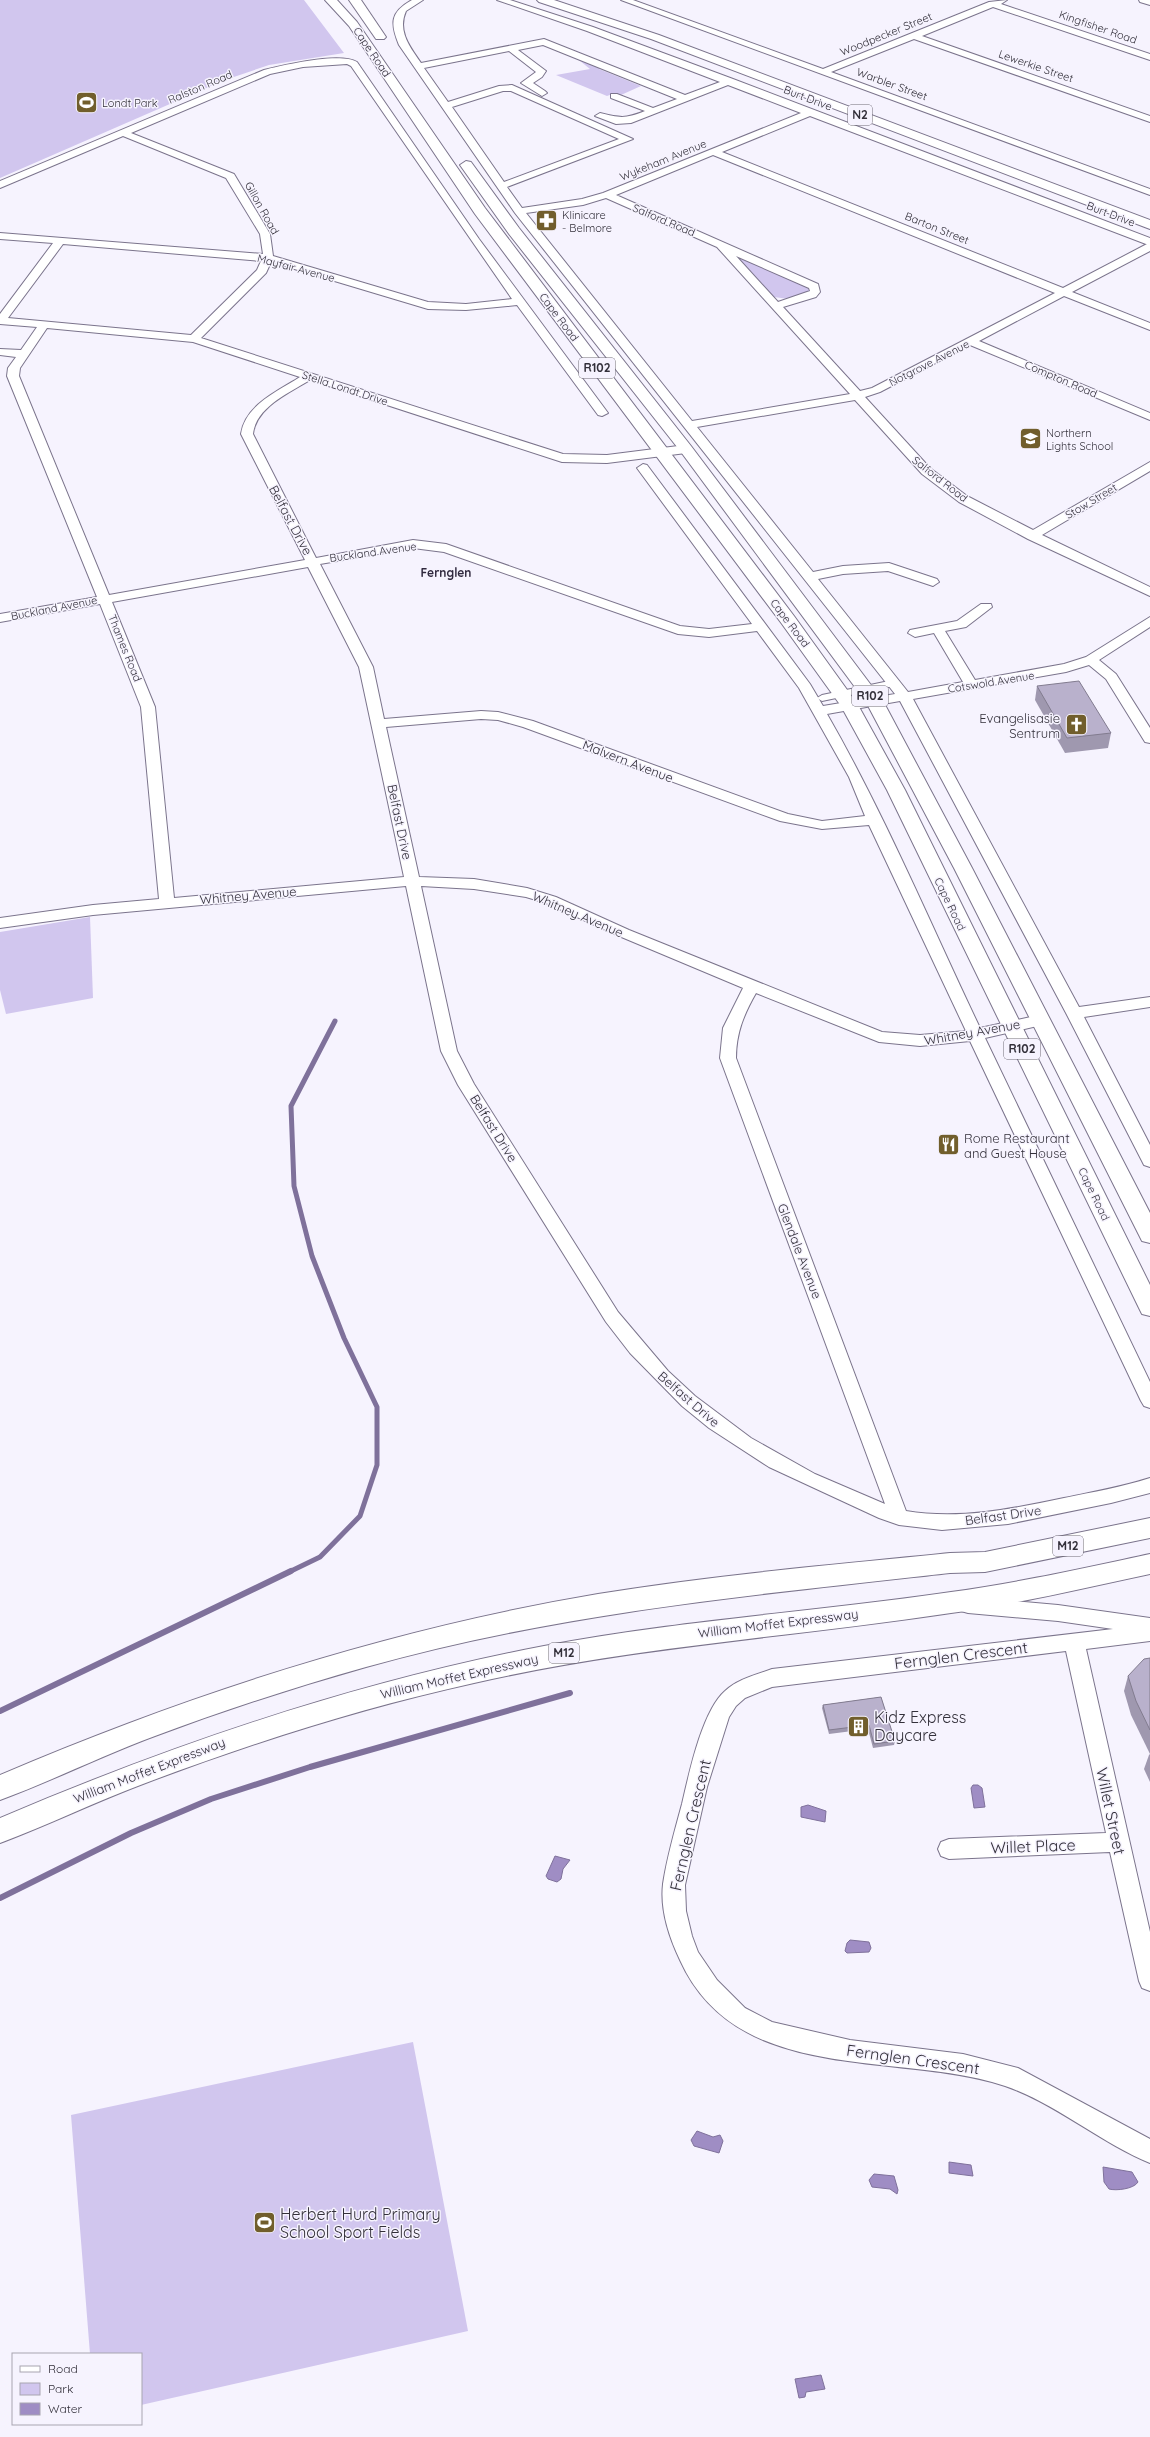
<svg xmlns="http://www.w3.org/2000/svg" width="1150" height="2437" font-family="Quicksand,sans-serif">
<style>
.green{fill:#d1c6ee}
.water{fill:#9f8dc4;stroke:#7f719b}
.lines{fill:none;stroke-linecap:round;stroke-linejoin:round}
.stream-far1{stroke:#7f719b;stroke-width:5}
.stream{stroke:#7f719b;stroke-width:6}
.pedestrian-casing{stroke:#7b748c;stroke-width:2}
.minor-casing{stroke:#7b748c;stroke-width:2}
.primary-casing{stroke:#7b748c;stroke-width:2}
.motorway-casing{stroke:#7b748c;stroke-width:2}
.pedestrian{fill:#fff;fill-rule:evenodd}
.minor{fill:#fff;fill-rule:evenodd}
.primary{fill:#fff;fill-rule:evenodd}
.motorway{fill:#fff;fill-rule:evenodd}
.wall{fill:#9f98af}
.building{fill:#b9b1cc;stroke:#827c8f}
.labels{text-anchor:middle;stroke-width:3;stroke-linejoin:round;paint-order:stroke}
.far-street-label{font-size:11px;fill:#33303a;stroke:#f6f3fe}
.far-poi-label{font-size:11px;fill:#33303a;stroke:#f6f3fe;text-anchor:start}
.shield{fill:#f6f3fe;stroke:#6e6a75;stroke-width:1}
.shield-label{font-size:12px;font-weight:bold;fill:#33303a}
.far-neighbourhood-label{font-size:12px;font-weight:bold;fill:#30293e;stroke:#f6f3fe}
.street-label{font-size:13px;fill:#33303a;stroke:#f6f3fe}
.poi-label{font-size:13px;fill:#33303a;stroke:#f6f3fe;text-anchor:end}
.near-street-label{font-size:16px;fill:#33303a;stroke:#f6f3fe}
.near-poi-label{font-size:16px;fill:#33303a;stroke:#f6f3fe;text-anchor:start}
</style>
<rect width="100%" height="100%" fill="#f6f3fe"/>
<!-- green -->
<g class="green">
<polygon points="0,0 304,0 344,53 269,65 225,80 0,178"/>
<polygon points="574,56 600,67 599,69 641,86 621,95 615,93 607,96 556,75 590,69"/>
<polygon points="736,255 809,286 809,291 789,299 774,297"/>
<polygon points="90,917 93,998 6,1014 0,990 0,932"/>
<polygon points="413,2042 468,2331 141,2405 141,2354 90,2354 71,2115"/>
</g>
<!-- water -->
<g class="water">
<polygon points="973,1785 978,1785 982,1788 985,1807 974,1808 971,1788"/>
<polygon points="808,1805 826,1811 825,1822 801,1817 801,1807"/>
<polygon points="555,1856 570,1860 563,1869 561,1879 557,1882 548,1879 546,1876"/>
<polygon points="850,1940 869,1942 871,1948 869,1952 847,1953 845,1951 847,1943"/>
<polygon points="697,2131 713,2137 720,2135 723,2141 719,2153 694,2146 691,2140"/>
<polygon points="949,2162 971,2165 973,2176 949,2173"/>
<path d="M1103,2167L1132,2172L1138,2182C1134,2189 1116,2191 1109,2189L1104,2182Z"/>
<polygon points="874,2174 894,2176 898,2190 897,2194 890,2189 872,2187 869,2180"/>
<polygon points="821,2375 825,2389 806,2392 805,2397 799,2398 795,2379"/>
</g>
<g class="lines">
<!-- stream-far1 -->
<polyline class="stream-far1" points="289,1572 320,1557 360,1516 377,1465 377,1407 344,1338 312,1256 294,1186 291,1106 335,1021"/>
<!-- stream -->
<g class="stream">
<polyline points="0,1711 291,1571"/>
<polyline points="0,1898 131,1833 211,1799 310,1767 570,1693"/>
</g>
<defs>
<polygon id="pedestrian" points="894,680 898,681 898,685 822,701 817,698 822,695"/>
<g id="minor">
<path d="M412,0H423L406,11C397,31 410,47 421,63L544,39L685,95L720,82L587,31L497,0H510L593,27L733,79L1150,238V251L1072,292L1150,323V330L1064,296L979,341L1150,413V420L970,345L880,392L865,397L930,468L967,496L1033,530L1150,462V471L1042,535L1150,587V596L1028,539L959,502L922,474L855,400L697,427L813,572L843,566L889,563L937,579L939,582L933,586L888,571L843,574L818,579L908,692L963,682L934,633L915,637L908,633L910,630L957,621L981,604H991L992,607L966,627L945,631L975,680L1064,664L1086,657L1150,617V627L1099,660L1116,674L1150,728V743L1145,742L1106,679L1089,665L1066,672L913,699L1079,1007L1150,997V1007L1084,1017L1150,1145V1167L1144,1165L1142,1161L1066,1013L900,701L827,714C885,815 930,923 980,1028L1040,1015L1046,1016L1048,1020L1046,1024L985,1038L1150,1382V1408L1144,1406L1141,1401L970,1041L920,1046L879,1042L756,993C744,1014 736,1033 736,1058L906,1511C959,1520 1012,1509 1064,1498C1093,1492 1122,1487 1150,1478V1493L1111,1503L1008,1524L942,1530L899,1525L879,1518L769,1467L709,1428L682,1406L630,1353L606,1322L458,1085L441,1051L406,886L93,915L0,928V918L93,905L159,899L141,707L100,604L0,622V614L97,597L7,376L8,368L16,357L0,355V349L21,350L37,327L0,324V314L53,243L0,239V233L263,254L260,234L226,178L123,136L0,188V181L264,70C284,65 340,52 357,62L479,239L608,413L602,416L598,415L517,305L466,310L428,309L271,262L266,273L201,338L563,454L607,455L686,445L692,449L686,453L607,463L562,462L310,380C289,393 256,407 253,434L316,558L413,540L446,544L680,626L709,629L752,624L637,468L643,464L647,465L810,684L823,706L895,694L515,213L399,45C390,23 390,12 412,0ZM543,45L677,99L653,108L617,94H611V98L645,111C625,119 620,118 600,113L595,116L616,124L631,123L728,85L801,113L603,193L582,199L522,208L507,187L633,139L512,85L499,86L448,102L424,68L509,51L536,72L521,83L542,96L547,93L545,91L533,83L542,77L546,71L518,50ZM347,64L351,66L512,299L466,304L428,302L273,256L270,234L234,174L131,133L270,74L303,67ZM503,91H511L619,139L504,182L452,107ZM810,116L1146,244H1147L1063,288L722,152ZM713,155L1055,293L872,388L860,391L783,307L816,297L820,292L818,284L616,195ZM606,198L717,247L850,394L692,421L526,213L583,205ZM63,244L261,261L257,270L191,335L8,318ZM736,256L809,288L810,291L778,302ZM47,328L193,342L300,377C278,391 245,405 241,434L305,560L109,595L19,376L20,368ZM413,548L444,552L678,634L709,637L757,631L799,688L849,777L865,816L822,821L788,814L533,721L498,712L481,711L384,719L373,667L320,564ZM308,567L359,667L404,877L174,898L155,707L112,602ZM481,719L498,720L523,727L780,821L822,829L869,825L966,1031L920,1035L882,1032L629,930L556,897L527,888L474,879L419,877L386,727ZM421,886L474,889L526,897L546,903L619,936L743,988L723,1028L720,1058L885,1504L815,1474L751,1438L695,1396L668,1371L618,1312L474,1084L457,1051Z"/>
<polygon points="621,0 633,0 823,69 989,2 1007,0 1001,4 1150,54 1150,60 993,7 922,36 1150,116 1150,122 914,39 831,72 1150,189 1150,195"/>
<polygon points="1139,0 1150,0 1150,5 1140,2"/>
<path d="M968,1597L1058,1605L1150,1618V1641L1086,1649L1150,1932V1991L1142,1988L1139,1981L1110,1852L949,1859L941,1856L938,1849L941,1842L949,1839L1106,1833L1066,1651L772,1687L745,1698L736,1706L729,1717L707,1787L685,1885L686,1911L692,1936L698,1952L717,1980L745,2008L772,2022L850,2040L963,2054L1018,2068L1150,2139V2163C1096,2141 1049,2097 992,2082C885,2053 735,2082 680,1960C669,1937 660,1910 663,1884C667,1857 675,1830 682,1804C689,1774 702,1711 725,1691C738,1679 756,1675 772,1669L1113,1629L1058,1621L968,1613L961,1611L958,1605L961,1599Z"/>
</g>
<g id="primary">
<polygon points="325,0 337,0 357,22 485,208 794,616 858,705 905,790 1150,1285 1150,1316 1142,1314 1139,1308 887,790 841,706 782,624 475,214 349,26"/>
<polygon points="349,0 361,0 386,37 384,39 376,39"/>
<polygon points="466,161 471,162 519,228 691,446 883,701 972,868 1150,1213 1150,1243 1142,1241 1139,1235 954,868 866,702 681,452 509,234 460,165"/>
<path d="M1150,1518V1538L985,1572L950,1573C753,1595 557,1613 366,1667C295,1687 224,1710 155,1736C103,1755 52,1781 0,1800V1775C192,1693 391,1629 598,1594C714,1575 832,1565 950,1553L985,1552Z"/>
<path d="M1150,1554V1574C1084,1588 1018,1604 951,1613C792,1637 631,1647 474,1683C361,1708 251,1743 143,1784C95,1802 48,1825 0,1843V1818C176,1743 356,1682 544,1646C679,1620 816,1612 951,1592C1018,1583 1084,1568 1150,1554Z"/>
</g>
<polygon id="motorway" points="537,0 554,0 659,35 1150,220 1150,229 651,39 539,2"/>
</defs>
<!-- pedestrian casing -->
<use href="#pedestrian" class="pedestrian-casing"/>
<!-- minor casing -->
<use href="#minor" class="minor-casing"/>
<!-- primary casing -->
<use href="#primary" class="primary-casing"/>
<!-- motorway casing -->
<use href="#motorway" class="motorway-casing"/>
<!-- pedestrian -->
<use href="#pedestrian" class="pedestrian"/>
<!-- minor -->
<use href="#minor" class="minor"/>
<!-- primary -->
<use href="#primary" class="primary"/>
<!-- motorway -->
<use href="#motorway" class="motorway"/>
</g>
<!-- wall -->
<g class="wall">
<polygon points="1037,686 1111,733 1108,748 1065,753 1035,700"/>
<polygon points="1150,1658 1150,1754 1131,1715 1124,1691 1128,1676"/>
<polygon points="881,1697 895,1741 894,1745 873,1748 868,1729 829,1734 822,1708 823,1705"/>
<polygon points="1150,1754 1150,1782 1144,1769 1149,1755"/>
</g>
<!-- building -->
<g class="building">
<polygon points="1079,681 1111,733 1067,738 1037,686"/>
<polygon points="1150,1658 1150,1730 1136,1701 1128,1676 1144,1659"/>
<polygon points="881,1697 895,1741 874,1744 869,1725 829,1730 823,1705"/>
</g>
<!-- icons -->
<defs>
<symbol id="stadium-square" viewBox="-11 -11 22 22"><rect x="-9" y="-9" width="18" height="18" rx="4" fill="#715e2c" stroke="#f6f3fe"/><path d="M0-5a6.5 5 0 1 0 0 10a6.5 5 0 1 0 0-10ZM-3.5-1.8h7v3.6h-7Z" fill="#fff"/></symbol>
<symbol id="pharmacy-square" viewBox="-11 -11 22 22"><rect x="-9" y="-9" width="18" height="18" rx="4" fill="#715e2c" stroke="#f6f3fe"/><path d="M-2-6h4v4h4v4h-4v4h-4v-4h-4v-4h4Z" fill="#fff"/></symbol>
<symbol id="school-square" viewBox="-11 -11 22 22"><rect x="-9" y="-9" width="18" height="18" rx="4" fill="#715e2c" stroke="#f6f3fe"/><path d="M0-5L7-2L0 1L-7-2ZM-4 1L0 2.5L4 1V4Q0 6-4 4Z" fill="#fff"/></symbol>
<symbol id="church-square" viewBox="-11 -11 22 22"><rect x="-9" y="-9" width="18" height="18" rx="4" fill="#715e2c" stroke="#f6f3fe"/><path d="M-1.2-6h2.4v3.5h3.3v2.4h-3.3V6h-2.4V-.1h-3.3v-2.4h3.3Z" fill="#fff"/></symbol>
<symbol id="restaurant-square" viewBox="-11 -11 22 22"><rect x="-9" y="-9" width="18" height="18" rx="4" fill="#715e2c" stroke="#f6f3fe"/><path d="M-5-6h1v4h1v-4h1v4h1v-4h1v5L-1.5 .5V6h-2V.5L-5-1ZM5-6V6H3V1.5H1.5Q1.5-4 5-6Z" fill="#fff"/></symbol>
<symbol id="building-square" viewBox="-11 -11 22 22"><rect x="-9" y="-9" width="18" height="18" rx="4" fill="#715e2c" stroke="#f6f3fe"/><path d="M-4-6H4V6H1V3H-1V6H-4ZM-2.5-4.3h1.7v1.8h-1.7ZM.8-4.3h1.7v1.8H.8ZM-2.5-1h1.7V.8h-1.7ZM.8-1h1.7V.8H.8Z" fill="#fff"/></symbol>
</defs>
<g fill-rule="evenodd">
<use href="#stadium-square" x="74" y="90" width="25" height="25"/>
<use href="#pharmacy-square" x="534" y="208" width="25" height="25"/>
<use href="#school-square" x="1018" y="426" width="25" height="25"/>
<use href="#church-square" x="1064" y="712" width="25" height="25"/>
<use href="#restaurant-square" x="936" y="1132" width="25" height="25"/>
<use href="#building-square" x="846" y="1714" width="25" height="25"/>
<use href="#stadium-square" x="252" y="2210" width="25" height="25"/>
</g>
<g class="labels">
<!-- far-street labels -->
<g class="far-street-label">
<text transform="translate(1098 27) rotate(19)" y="4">Kingfisher Road</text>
<text transform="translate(886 34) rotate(-22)" y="4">Woodpecker Street</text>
<text transform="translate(372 52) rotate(56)" y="4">Cape Road</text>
<text transform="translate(1036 66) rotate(19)" y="4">Lewerkie Street</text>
<text transform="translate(892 84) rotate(20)" y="4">Warbler Street</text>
<text transform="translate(200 87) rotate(-23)" y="4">Ralston Road</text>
<text transform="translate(808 98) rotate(21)" y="4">Burt Drive</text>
<text transform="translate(663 160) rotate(-22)" y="4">Wykeham Avenue</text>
<text transform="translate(262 208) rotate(61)" y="4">Gillon Road</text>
<text transform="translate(1111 214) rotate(21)" y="4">Burt Drive</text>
<text transform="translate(664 220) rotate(23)" y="4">Salford Road</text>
<text transform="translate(937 228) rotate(22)" y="4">Barton Street</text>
<text transform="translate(296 268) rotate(15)" y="4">Mayfair Avenue</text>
<text transform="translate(559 317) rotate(53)" y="4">Cape Road</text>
<text transform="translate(929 363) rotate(-27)" y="4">Notgrove Avenue</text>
<text transform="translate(1061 379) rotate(23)" y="4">Compton Road</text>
<text transform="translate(345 388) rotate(18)" y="4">Stella Londt Drive</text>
<text transform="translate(940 479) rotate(38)" y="4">Salford Road</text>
<text transform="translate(1091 501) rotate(-31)" y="4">Stow Street</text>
<text transform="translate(373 552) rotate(-8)" y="4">Buckland Avenue</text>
<text transform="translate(54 608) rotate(-11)" y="4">Buckland Avenue</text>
<text transform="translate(790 623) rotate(53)" y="4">Cape Road</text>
<text transform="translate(125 648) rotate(68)" y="4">Thames Road</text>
<text transform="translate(991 682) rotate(-9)" y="4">Cotswold Avenue</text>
<text transform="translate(950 904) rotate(64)" y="4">Cape Road</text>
<text transform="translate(1094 1194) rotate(64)" y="4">Cape Road</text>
</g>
<!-- far-poi labels -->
<g class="far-poi-label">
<text x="102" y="107">Londt Park</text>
<text x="562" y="219">Klinicare<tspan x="562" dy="13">- Belmore</tspan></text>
<text x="1046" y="437">Northern<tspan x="1046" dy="13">Lights School</tspan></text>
</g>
<!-- shield labels -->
<g class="shield">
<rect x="848" y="105" width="24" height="20" rx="3"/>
<rect x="579" y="358" width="36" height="20" rx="3"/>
<rect x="852" y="686" width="36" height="20" rx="3"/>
<rect x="1004" y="1039" width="36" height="20" rx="3"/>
<rect x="1053" y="1536" width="30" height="20" rx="3"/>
<rect x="549" y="1643" width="30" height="20" rx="3"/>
</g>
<g class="shield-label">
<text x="860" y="119">N2</text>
<text x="597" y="372">R102</text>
<text x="870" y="700">R102</text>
<text x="1022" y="1053">R102</text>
<text x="1068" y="1550">M12</text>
<text x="564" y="1657">M12</text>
</g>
<!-- far-neighbourhood labels -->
<g class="far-neighbourhood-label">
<text x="446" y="577">Fernglen</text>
</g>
<!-- street labels -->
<g class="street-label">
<text transform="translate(291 520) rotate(62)" y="5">Belfast Drive</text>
<text transform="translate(628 761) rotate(21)" y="5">Malvern Avenue</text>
<text transform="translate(400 822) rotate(78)" y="5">Belfast Drive</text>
<text transform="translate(248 895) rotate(-5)" y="5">Whitney Avenue</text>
<text transform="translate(578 914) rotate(23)" y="5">Whitney Avenue</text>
<text transform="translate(972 1032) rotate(-10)" y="5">Whitney Avenue</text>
<text transform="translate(494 1128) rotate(58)" y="5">Belfast Drive</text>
<text transform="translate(800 1251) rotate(69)" y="5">Glendale Avenue</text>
<text transform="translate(689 1399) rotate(41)" y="5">Belfast Drive</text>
<text transform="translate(1003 1515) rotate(-8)" y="5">Belfast Drive</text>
<text transform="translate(778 1623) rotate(-7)" y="5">William Moffet Expressway</text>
<text transform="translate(459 1676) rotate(-13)" y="5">William Moffet Expressway</text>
<text transform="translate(149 1770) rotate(-21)" y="5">William Moffet Expressway</text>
</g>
<!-- poi labels -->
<g class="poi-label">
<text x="1060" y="723">Evangelisasie<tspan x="1060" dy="15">Sentrum</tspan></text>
<text x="964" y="1143" text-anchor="start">Rome Restaurant<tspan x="964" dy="15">and Guest House</tspan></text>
</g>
<!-- near-street labels -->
<g class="near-street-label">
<text transform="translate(961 1655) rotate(-7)" y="6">Fernglen Crescent</text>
<text transform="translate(1111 1811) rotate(78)" y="6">Willet Street</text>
<text transform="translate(690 1825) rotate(-77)" y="6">Fernglen Crescent</text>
<text transform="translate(1033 1846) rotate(-2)" y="6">Willet Place</text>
<text transform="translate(913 2059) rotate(8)" y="6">Fernglen Crescent</text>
</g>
<!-- near-poi labels -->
<g class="near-poi-label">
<text x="874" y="1723">Kidz Express<tspan x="874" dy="18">Daycare</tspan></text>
<text x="280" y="2220">Herbert Hurd Primary<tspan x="280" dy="18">School Sport Fields</tspan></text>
</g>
</g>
<!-- legend -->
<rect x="12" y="2353" width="130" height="72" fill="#f6f3fe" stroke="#a8a5b0"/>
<rect x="20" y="2366" width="20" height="6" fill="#ffffff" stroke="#a8a5b0"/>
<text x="48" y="2373" font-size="12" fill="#33303a">Road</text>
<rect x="20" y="2383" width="20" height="12" fill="#d1c6ee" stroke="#a8a5b0"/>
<text x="48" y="2393" font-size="12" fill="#33303a">Park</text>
<rect x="20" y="2403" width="20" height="12" fill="#9f8dc4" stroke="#a8a5b0"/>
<text x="48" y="2413" font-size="12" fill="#33303a">Water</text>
</svg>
